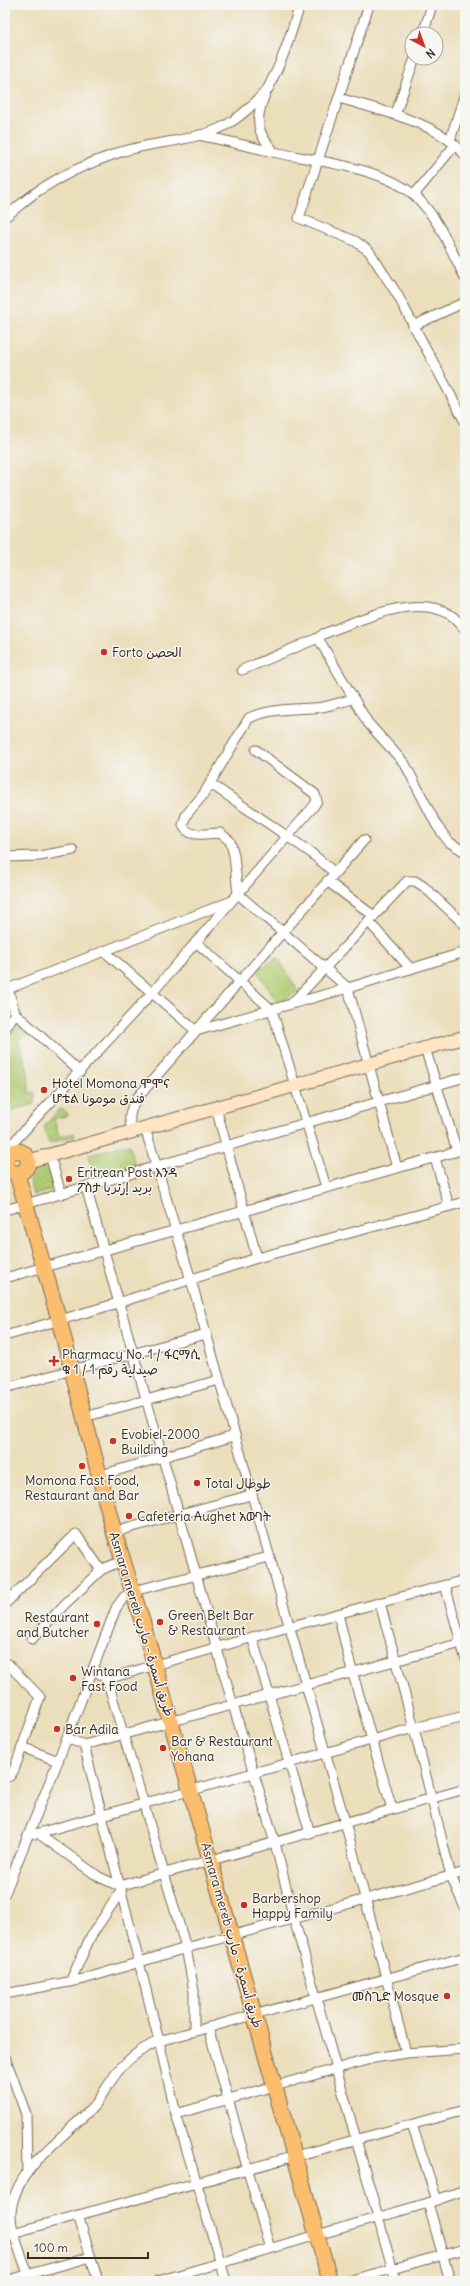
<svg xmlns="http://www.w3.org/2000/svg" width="470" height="2286" font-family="Delius,'Playpen Sans Arabic','Noto Sans Ethiopic',sans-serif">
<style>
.grass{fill:url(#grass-dots);stroke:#757a48}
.pitch{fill:#afcb71;stroke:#757a48}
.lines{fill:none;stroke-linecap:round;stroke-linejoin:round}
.minor-casing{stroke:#796955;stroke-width:11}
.secondary-casing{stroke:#796955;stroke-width:15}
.trunk-casing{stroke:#796955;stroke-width:17}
.minor{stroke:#fff;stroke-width:9}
.secondary{stroke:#fde5c5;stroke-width:13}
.trunk{stroke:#fbbd6e;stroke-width:15}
.poi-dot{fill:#c8321e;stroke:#f6f6f2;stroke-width:1.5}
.labels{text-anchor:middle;stroke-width:3;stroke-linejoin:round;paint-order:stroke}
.poi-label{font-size:13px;fill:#3b2a1e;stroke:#f6f6f2;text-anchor:start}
.street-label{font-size:13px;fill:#3b2a1e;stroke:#f6f6f2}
</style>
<defs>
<pattern id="grass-dots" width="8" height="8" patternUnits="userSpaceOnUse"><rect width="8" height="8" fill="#afcb71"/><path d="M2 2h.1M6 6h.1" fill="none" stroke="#97ae61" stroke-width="1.8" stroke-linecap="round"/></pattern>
</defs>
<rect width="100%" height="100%" fill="#f6f6f2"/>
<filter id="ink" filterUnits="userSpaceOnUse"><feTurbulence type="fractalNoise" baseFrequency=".025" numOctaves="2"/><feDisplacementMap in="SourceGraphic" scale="8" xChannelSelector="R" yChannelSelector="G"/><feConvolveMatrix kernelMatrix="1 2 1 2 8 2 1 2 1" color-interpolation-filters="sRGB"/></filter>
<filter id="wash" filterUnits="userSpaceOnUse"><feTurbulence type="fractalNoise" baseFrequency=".012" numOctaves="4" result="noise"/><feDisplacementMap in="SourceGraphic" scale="16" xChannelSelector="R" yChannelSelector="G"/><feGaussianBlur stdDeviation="0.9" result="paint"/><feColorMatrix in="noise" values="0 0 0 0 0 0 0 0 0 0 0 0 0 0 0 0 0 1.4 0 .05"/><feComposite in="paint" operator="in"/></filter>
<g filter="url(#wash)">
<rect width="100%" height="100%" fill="#ebdebb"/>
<!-- grass -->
<g class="grass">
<polygon points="18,1023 27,1036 18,1039 28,1072 29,1093 35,1093 35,1104 6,1112 5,1042"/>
<polygon points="60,1108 69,1115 54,1119 59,1137 74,1133 75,1136 49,1143 44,1127"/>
<polygon points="129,1144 135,1166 95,1178 89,1155"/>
<path d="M44,1167L50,1171L55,1189L33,1195C30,1184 26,1167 44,1167Z"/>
</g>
<!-- pitch -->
<polygon class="pitch" points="278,958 298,991 278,1004 257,970"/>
</g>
<g filter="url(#ink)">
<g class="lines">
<defs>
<g id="minor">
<polyline points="369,5 299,218 355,241 369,251 397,294 465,422"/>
<polyline points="423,34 432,5"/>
<path d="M339,98C372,108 421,119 449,140C455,144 460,150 465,155"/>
<polyline points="395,115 415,58"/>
<path d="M199,135C223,140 248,146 273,152C314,161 382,167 414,195C438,216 451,250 465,278"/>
<polyline points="450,140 465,94"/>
<path d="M274,152C268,144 260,136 259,125C256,103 275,78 282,58C289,41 294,23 300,5"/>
<polyline points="414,195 455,145"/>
<path d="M5,217C17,208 28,197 41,189C64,174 89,163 115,154C147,142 184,143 216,130C238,121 255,104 270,86"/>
<polyline points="413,326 465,302"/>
<path d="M318,638L323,634C358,621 414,593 449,614C455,617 460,624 465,629"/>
<polyline points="242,670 318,638 368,723 405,764 437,826 449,842 465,852"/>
<path d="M353,699C340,702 326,708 313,708C291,709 270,709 249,718L203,795L186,815L183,825C188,839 208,833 220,833L230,841L234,855L238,894L348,988L397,1168"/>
<polyline points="211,784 310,852 335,873"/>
<polyline points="5,857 39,856 73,850"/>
<polyline points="327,881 374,916"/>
<polyline points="368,921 411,969"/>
<polyline points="196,942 272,1010 326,1187"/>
<polyline points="104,951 196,1031 348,988 465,952"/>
<polyline points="8,989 15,1013 80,1072"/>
<polyline points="5,990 229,902"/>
<polyline points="292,1003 407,881 415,881 423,886 465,925"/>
<polyline points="5,1029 15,1013"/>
<polyline points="425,1048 457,1151"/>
<polyline points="216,1108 257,1258"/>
<polyline points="145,1128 191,1280 345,1822 406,2053"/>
<path d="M133,1131C127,1118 130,1110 137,1098L364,840"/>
<polyline points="9,1147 152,993 313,807 317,801 315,794 256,750"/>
<polyline points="50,1155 61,1194"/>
<polyline points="435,1158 449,1206"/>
<polyline points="5,1167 7,1166"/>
<polyline points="86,1187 233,1705 275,1843 294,1919 396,2281"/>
<polyline points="5,1210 465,1077"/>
<polyline points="5,1278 465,1149"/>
<polyline points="5,1336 118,1303 257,1258 465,1202"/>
<polyline points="5,1388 206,1334"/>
<polyline points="84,1417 219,1380"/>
<polyline points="98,1476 234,1436"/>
<polyline points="114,1532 251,1495"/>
<polyline points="445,1585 465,1657"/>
<polyline points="380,1603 414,1728 451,1876 465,1908"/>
<polyline points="5,1604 76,1534 101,1570"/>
<polyline points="338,1614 352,1671 392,1809"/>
<polyline points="252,1637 310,1833"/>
<polyline points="32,1639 65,1604 101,1570 123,1560"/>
<polyline points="93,1669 107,1679 186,1948 194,1991 194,2031"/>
<polyline points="107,1679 288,1627 465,1580"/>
<polyline points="67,1738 84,1745 465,1642"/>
<polyline points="84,1745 159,2041 176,2114 226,2281"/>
<polyline points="22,1747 58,1761"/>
<polyline points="5,1778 10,1776 14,1770 40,1697 8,1664"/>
<polyline points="35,1834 414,1728 465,1716"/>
<polyline points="39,1834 99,1877 119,1886 465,1789"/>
<polyline points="5,1893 58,1761 116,1608 124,1597 133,1591 269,1557"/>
<polyline points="70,1982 91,1936 121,1891"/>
<polyline points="5,1994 84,1979 186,1948 465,1872"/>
<polyline points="208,2027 270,2249"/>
<polyline points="5,2057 26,2114 27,2173"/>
<polyline points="176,2114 374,2058 406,2053 465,2049"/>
<polyline points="412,2125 437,2200"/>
<polyline points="428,2203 450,2281"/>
<polyline points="78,2215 98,2281"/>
<polyline points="5,2235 465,2110"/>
<polyline points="5,2281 91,2257"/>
<path d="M30,2281C25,2261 10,2233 11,2213C14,2168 66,2136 94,2106C100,2099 105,2089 111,2081C123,2062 138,2050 159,2041L465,1957"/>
<polyline points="158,2281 428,2203 465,2190"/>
<polyline points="348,2281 465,2249"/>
</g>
<polyline id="secondary" points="29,1161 465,1037"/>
<g id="trunk">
<circle cx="17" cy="1162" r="11"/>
<polyline points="17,1174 59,1320 114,1532 143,1624 330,2281"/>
</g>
</defs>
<!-- minor casing -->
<use href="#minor" class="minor-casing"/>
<!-- secondary casing -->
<use href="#secondary" class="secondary-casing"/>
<!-- trunk casing -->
<use href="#trunk" class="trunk-casing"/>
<!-- minor -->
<use href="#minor" class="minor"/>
<!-- secondary -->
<use href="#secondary" class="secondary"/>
<!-- trunk -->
<use href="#trunk" class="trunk"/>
</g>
</g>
<!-- markers -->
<g class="poi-dot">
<circle cx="104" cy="652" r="4"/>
<circle cx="44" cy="1090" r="4"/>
<circle cx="69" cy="1179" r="4"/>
<path d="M52 1355h4v4h4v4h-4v4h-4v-4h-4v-4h4z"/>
<circle cx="113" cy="1441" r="4"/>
<circle cx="82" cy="1466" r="4"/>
<circle cx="197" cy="1483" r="4"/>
<circle cx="129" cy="1516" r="4"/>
<circle cx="160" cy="1622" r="4"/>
<circle cx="97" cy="1624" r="4"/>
<circle cx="73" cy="1678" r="4"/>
<circle cx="57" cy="1729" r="4"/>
<circle cx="163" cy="1748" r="4"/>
<circle cx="244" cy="1905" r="4"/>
<circle cx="447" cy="1996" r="4"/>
</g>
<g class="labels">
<!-- poi labels -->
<g class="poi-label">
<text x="112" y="657">Forto الحصن</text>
<text x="52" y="1088">Hotel Momona ሞሞና<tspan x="52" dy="15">ሆቴል فندق مومونا</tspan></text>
<text x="77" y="1177">Eritrean Post እንዳ<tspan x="77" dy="15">ፖስታ بريد إرتريا</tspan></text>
<text x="62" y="1359">Pharmacy No. 1 / ፋርማሲ<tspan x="62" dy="15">ቁ 1 / صيدلية رقم 1</tspan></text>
<text x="121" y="1439">Evobiel-2000<tspan x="121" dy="15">Building</tspan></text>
<text x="82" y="1485" text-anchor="middle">Momona Fast Food,<tspan x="82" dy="15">Restaurant and Bar</tspan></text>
<text x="205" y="1488">Total طوطال</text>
<text x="137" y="1521">Cafeteria Aughet አውገት</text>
<text x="168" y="1620">Green Belt Bar<tspan x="168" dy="15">&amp; Restaurant</tspan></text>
<text x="89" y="1622" text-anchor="end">Restaurant<tspan x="89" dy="15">and Butcher</tspan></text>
<text x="81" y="1676">Wintana<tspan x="81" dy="15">Fast Food</tspan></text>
<text x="65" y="1734">Bar Adila</text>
<text x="171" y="1746">Bar &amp; Restaurant<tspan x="171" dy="15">Yohana</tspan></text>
<text x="252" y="1903">Barbershop<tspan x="252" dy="15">Happy Family</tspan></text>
<text x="439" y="2001" text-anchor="end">መስጊድ Mosque</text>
</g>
<!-- street labels -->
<g class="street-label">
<text transform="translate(142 1624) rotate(73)" y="5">Asmara mereb طريق أسمرة - مارب</text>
<text transform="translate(232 1935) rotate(74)" y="5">Asmara mereb طريق أسمرة - مارب</text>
</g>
</g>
<!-- margin -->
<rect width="470" height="2286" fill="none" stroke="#f6f6f2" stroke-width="20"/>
<!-- north arrow -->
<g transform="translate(424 46) rotate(139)"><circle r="19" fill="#f6f6f2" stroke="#aba49d"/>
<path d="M0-3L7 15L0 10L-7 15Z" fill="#c8321e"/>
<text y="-6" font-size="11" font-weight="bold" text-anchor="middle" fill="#3b2a1e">N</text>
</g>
<!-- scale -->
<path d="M28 2252v6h120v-6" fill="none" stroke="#3b2a1e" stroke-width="2"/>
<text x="34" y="2252" font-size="12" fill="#3b2a1e" stroke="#f6f6f2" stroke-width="3" paint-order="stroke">100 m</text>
</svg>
